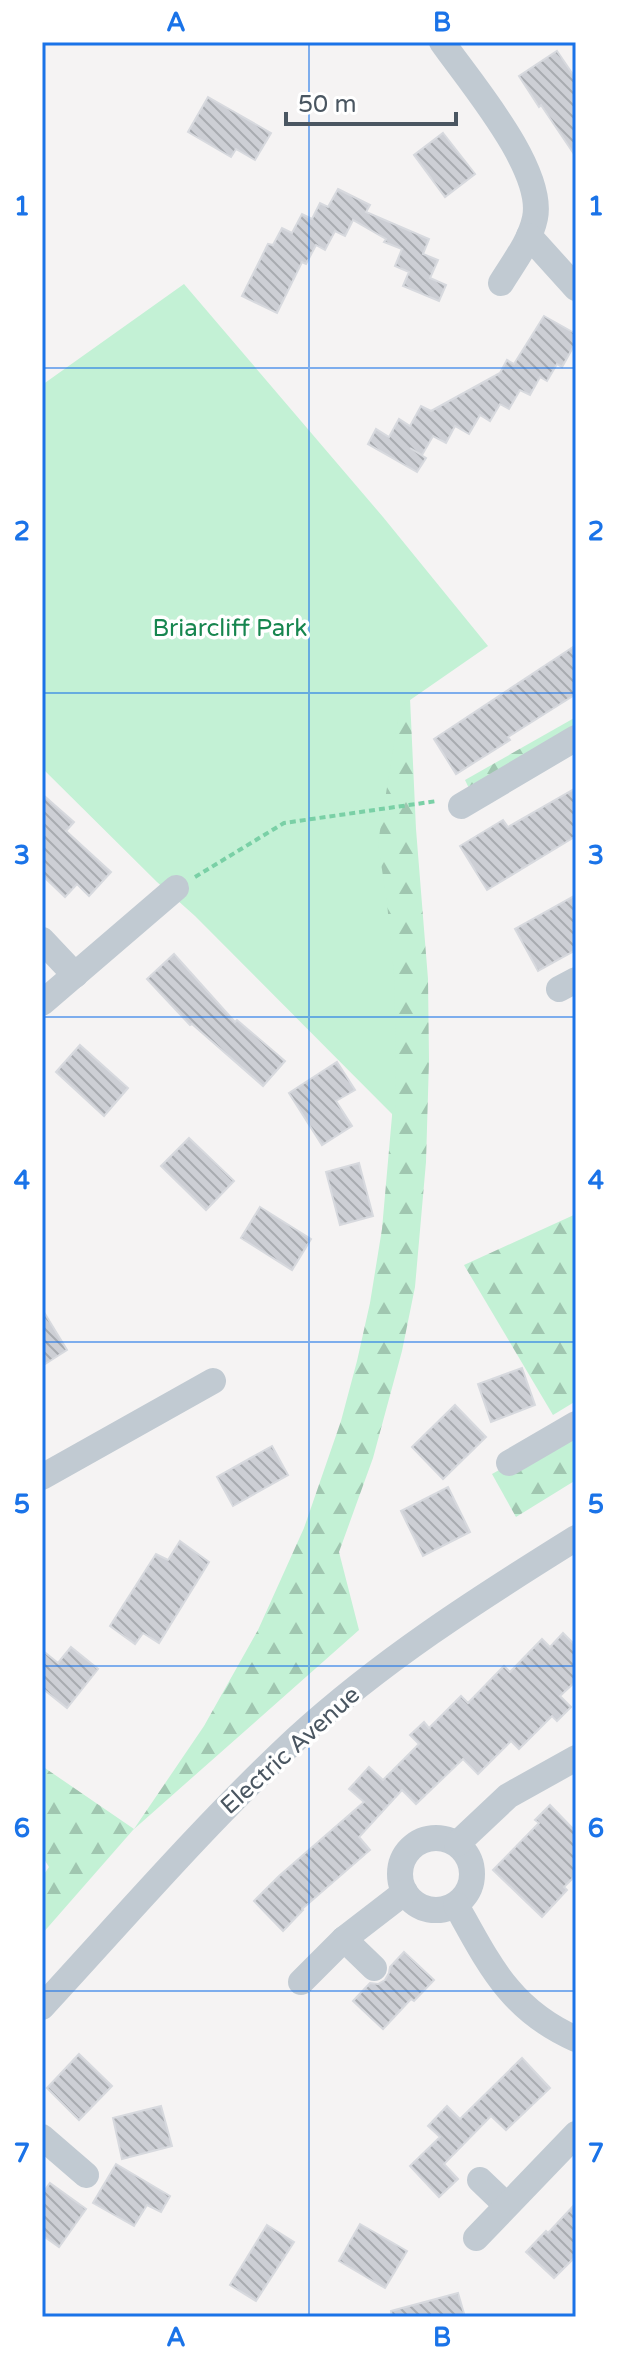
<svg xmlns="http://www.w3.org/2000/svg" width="618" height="2359" font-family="'Varela Round',sans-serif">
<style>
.forest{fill:url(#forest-firs)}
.green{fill:#c3f1d5}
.building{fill:url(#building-back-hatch);stroke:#d7d9de;stroke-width:2}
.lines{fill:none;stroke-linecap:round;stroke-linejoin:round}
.path{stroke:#7ad0a6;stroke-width:4;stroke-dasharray:6 4;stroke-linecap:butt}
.minor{stroke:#c1cad2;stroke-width:26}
.grid{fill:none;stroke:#1a73e8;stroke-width:2;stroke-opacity:0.55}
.labels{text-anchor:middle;stroke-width:7;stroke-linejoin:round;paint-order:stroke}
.park-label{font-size:24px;fill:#17864f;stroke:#fff}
.street-label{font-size:24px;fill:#4a5661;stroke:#fff}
.neatline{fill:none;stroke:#1a73e8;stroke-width:3}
.grid-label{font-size:26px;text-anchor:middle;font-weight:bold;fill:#1a73e8}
</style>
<defs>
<pattern id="forest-firs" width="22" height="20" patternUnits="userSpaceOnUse" patternTransform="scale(2)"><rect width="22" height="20" fill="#c3f1d5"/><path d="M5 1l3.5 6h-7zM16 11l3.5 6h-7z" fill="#a0c6b0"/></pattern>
<pattern id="building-back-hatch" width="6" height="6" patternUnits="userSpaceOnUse" patternTransform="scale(2)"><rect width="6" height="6" fill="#cdcfd5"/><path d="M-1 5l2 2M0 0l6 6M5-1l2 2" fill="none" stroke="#a8abb0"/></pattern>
</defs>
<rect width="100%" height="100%" fill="#f5f3f3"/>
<!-- forest -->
<g class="forest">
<polygon points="410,698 416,829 428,979 429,1060 426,1162 415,1287 402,1351 373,1458 339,1552 359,1630 133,1830 42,1934 42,1877 49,1867 42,1856 42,1766 134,1829 204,1726 258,1630 304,1528 341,1421 357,1361 370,1303 382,1229 392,1116 393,1086 375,842 397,706"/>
<polygon points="576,717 576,744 476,803 465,780"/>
<polygon points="576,1214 576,1401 553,1415 464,1265"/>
<polygon points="576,1427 576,1480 516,1517 492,1474"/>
</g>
<!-- green -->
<polygon class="green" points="184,284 383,517 488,646 400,707 378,843 387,903 394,974 396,1046 395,1117 195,916 157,882 42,768 42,385"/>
<!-- building -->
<g class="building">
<polygon points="557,51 576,79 576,157 541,105 539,107 519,76"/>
<polygon points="208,97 271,133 255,160 236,149 231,157 188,132"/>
<polygon points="443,133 475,174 445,197 414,155"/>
<polygon points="338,189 370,205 366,212 429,239 423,254 438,260 430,278 446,285 439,301 403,286 409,272 395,266 402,249 384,242 386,239 353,220 345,236 335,231 325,250 316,245 306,264 302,262 277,313 242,296 268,244 273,245 282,228 292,233 302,214 312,219 320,203 328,207"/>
<polygon points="544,316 576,334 576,342 562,367 557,364 547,381 540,377 530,395 520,390 509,409 500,404 490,421 480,415 469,434 455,426 446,443 433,436 422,455 410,448 426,458 417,472 368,444 376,429 389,437 399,419 410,426 421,406 431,411 500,373 507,360 514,364"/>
<polygon points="576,645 576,694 508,737 510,740 456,774 434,739"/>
<polygon points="576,788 576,836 487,890 460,846 503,820 508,827"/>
<polygon points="42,794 74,822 66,831 111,872 89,896 77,884 65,897 42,875"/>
<polygon points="576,895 576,950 538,971 515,929"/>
<polygon points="174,954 235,1022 237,1020 285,1061 263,1086 192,1024 190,1025 147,979"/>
<polygon points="80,1045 128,1088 104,1116 56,1072"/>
<polygon points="337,1062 355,1090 336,1101 352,1126 322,1145 289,1093"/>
<polygon points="189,1138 234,1181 206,1210 161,1166"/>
<polygon points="359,1163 373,1216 340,1225 326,1172"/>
<polygon points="260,1207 311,1239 292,1270 241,1238"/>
<polygon points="42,1309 67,1350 42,1366"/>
<polygon points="522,1368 535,1405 491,1422 478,1384"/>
<polygon points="455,1405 486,1437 443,1479 412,1447"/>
<polygon points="272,1446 288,1475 233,1506 217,1477"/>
<polygon points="448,1487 470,1532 423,1556 401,1511"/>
<polygon points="180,1541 209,1562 159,1643 143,1633 135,1644 110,1626 156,1554 168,1560"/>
<polygon points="563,1633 576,1646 576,1681 560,1696 571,1707 557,1721 552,1716 519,1749 511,1741 478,1774 463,1759 416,1804 402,1790 359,1837 370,1850 302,1909 303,1910 283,1931 254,1901 279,1876 364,1802 349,1789 369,1767 383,1780 419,1744 410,1735 424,1722 429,1728 461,1696 468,1703 504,1666 510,1672 542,1639 550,1647"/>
<polygon points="71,1647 98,1669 67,1708 42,1688 42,1650 58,1663"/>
<polygon points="550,1805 576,1832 576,1875 564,1887 567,1890 542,1917 493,1870 539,1823 535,1820"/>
<polygon points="404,1952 434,1980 414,2001 411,1999 383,2029 353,2001 370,1983 378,1984 385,1980 389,1973 390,1967"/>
<polygon points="79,2054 112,2086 79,2120 47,2088"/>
<polygon points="522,2058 550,2088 506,2130 491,2116 444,2164 458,2179 439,2197 410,2166 440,2137 428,2126 447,2106 460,2119"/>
<polygon points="161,2106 172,2146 122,2159 113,2118"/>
<polygon points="116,2164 170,2196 161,2212 147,2205 134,2226 93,2203"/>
<polygon points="50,2183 86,2209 59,2247 42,2235 42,2194"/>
<polygon points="576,2203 576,2256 554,2278 526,2252 546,2231 548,2233"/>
<polygon points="360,2224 407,2251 385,2288 339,2261"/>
<polygon points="267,2225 294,2242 256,2301 230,2285"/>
<polygon points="458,2293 465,2317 392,2317 391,2311"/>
</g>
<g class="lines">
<!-- path -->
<polyline class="path" points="195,877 284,823 437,801"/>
<!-- minor -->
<g class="minor">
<path d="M442,42C470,82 545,169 535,218C530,242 513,263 501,283"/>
<polyline points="529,236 576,288"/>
<polyline points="461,806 576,738"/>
<polyline points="42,940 75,975"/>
<polyline points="559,989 576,980"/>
<polyline points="42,1003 176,888"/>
<polyline points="509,1463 576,1424"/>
<polyline points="42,1477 213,1381"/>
<circle cx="436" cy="1874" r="36"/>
<polyline points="457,1844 508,1796 576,1758"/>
<path d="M456,1905C489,1964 510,2010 576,2039"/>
<polyline points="344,1939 374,1968"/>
<polyline points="301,1982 344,1939 405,1892"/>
<path d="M42,2007C125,1917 206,1823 296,1739C381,1661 478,1599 576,1538"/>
<polyline points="42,2137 86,2175"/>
<polyline points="480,2180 506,2205"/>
<polyline points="476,2238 576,2134"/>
</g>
</g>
<!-- grid -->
<path class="grid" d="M309,42V2317M42,368H576M42,693H576M42,1017H576M42,1342H576M42,1666H576M42,1991H576"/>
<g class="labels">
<!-- park labels -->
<g class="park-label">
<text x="230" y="636">Briarcliff Park</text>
</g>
<!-- street labels -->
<g class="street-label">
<text transform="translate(290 1750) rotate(-42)" y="8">Electric Avenue</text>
</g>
</g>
<!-- border -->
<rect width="618" height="2359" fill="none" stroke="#ffffff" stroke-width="88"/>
<!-- scale -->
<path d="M286 112v12h170v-12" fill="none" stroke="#4a5661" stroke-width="4"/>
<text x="298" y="112" font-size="24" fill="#4a5661" stroke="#ffffff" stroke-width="6" paint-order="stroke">50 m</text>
<rect x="44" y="44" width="530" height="2271" class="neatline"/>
<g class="grid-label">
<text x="176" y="31">A</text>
<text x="442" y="31">B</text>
<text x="22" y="215">1</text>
<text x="596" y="215">1</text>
<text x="22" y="540">2</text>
<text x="596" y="540">2</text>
<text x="22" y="864">3</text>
<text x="596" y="864">3</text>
<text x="22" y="1189">4</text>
<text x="596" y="1189">4</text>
<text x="22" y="1513">5</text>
<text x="596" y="1513">5</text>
<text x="22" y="1837">6</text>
<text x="596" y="1837">6</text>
<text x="22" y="2162">7</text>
<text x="596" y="2162">7</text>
<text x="176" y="2346">A</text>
<text x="442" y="2346">B</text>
</g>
</svg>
